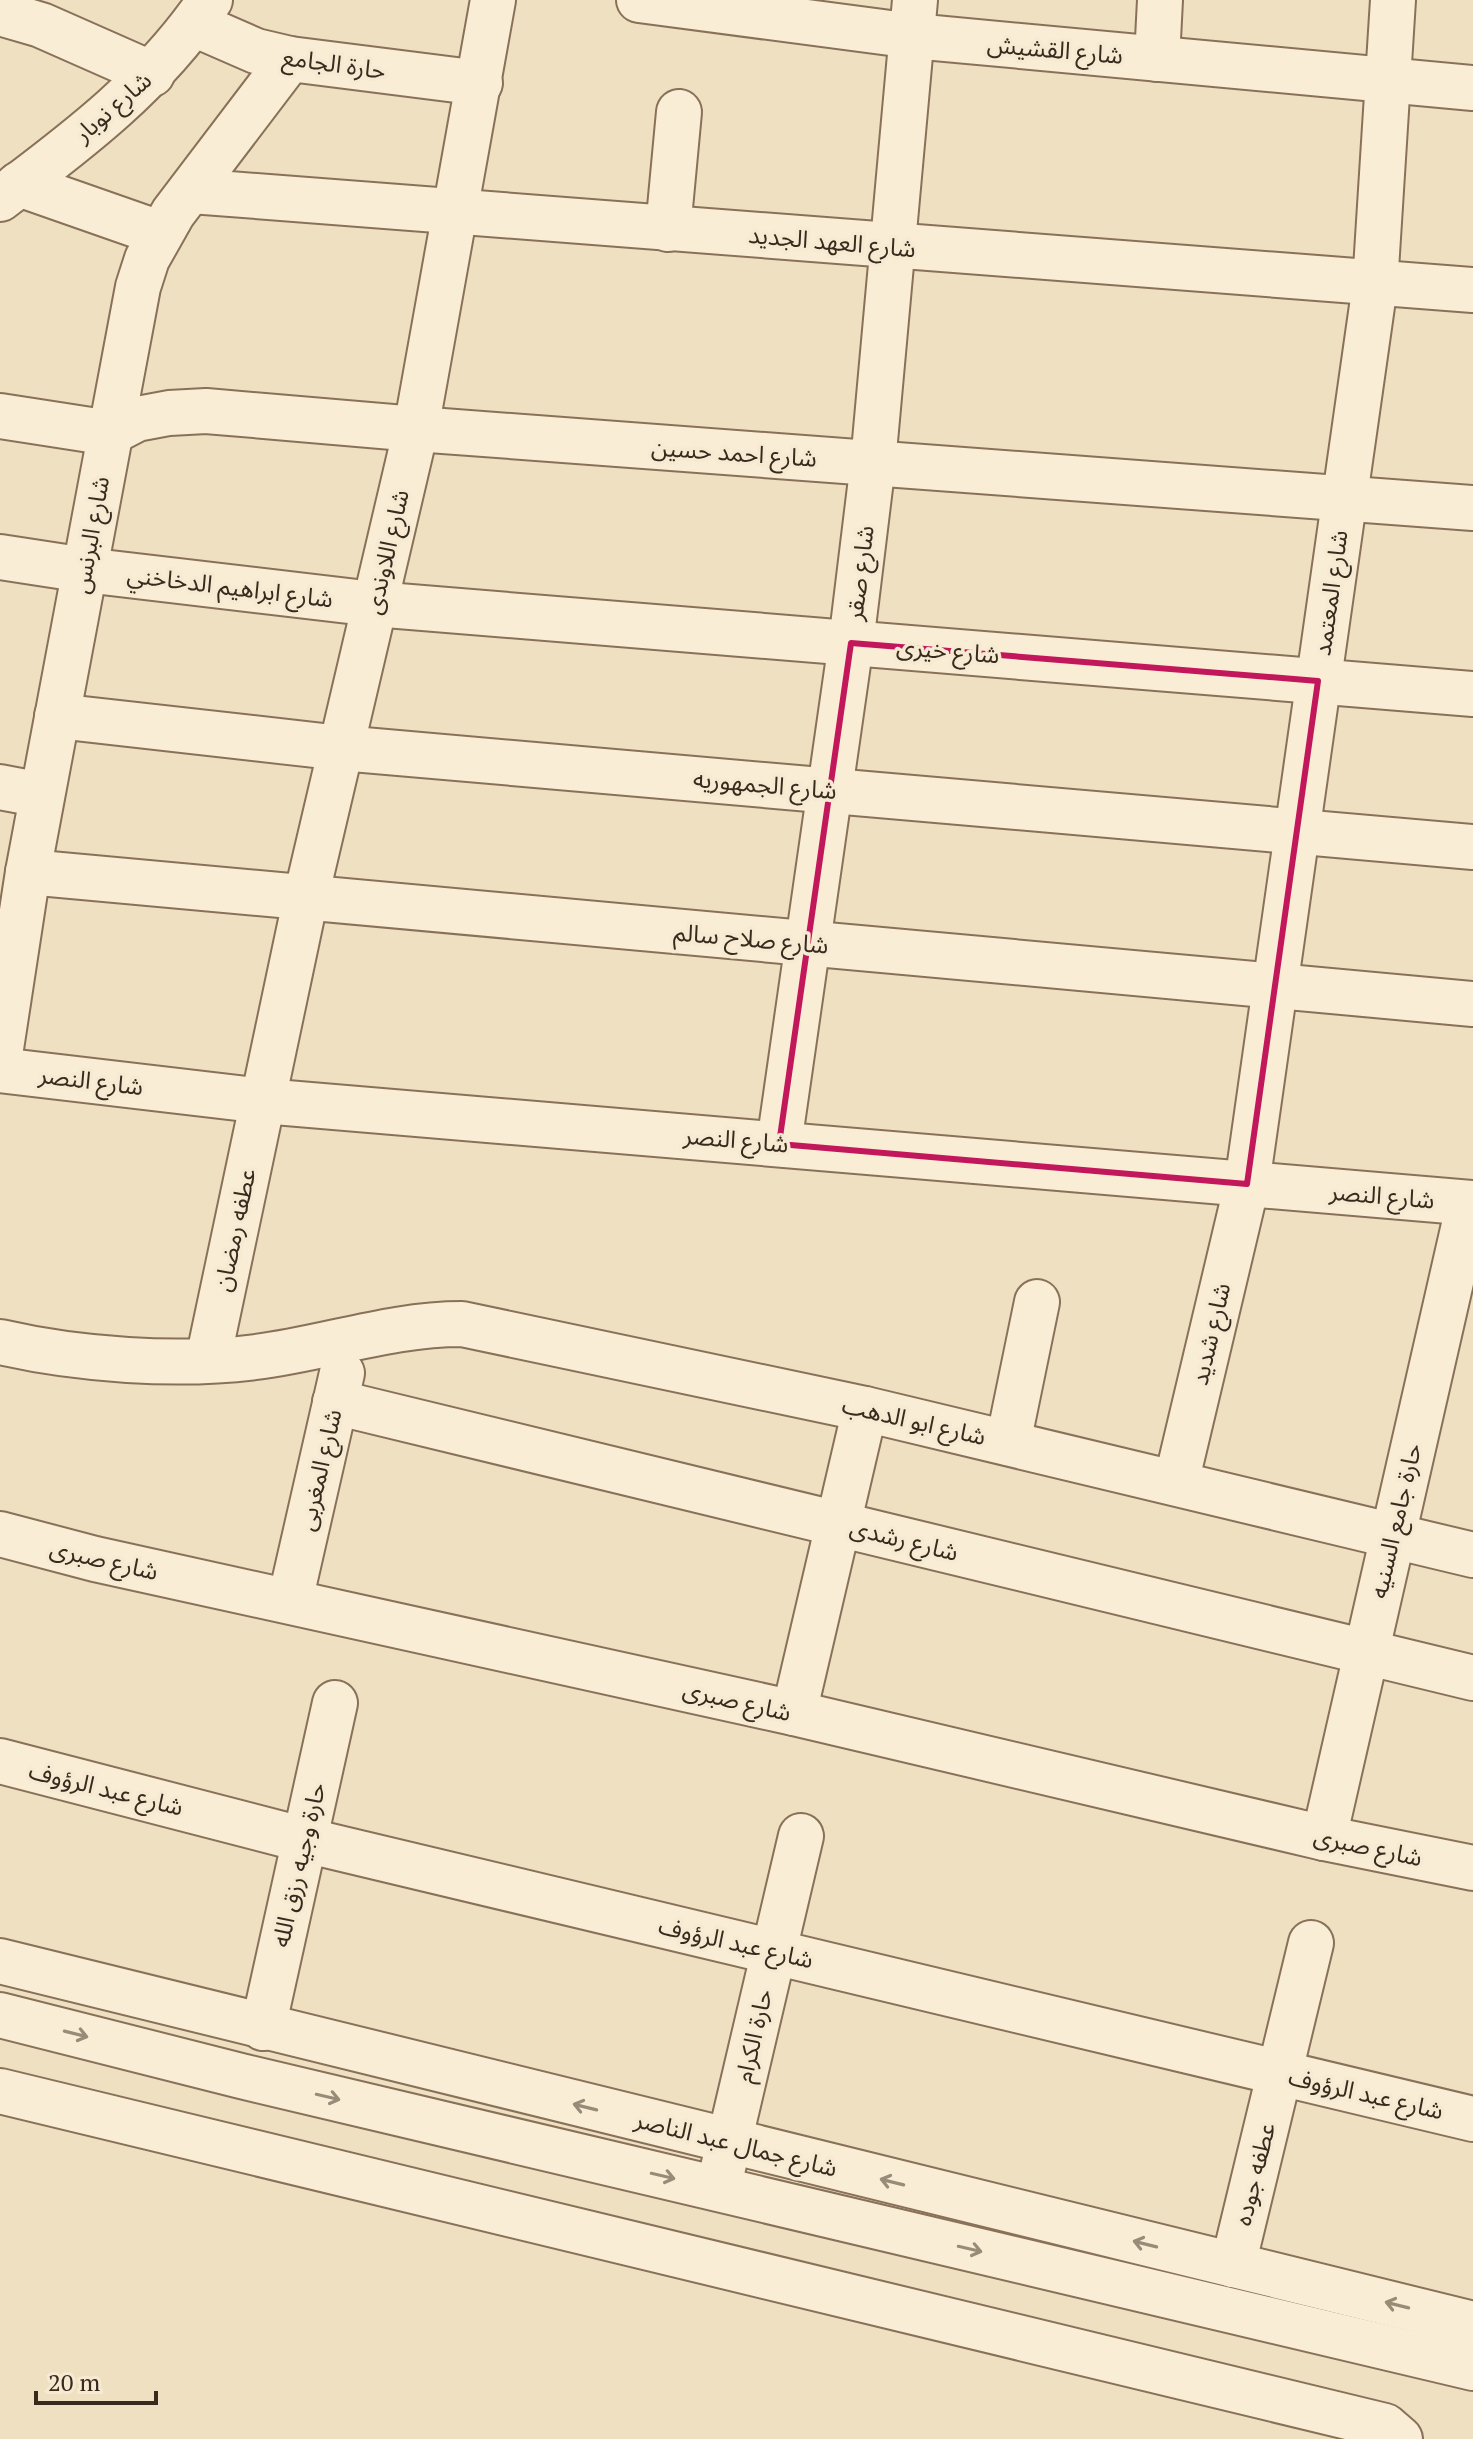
<svg xmlns="http://www.w3.org/2000/svg" width="1473" height="2439" font-family="'PT Serif','Noto Sans Arabic',serif">
<style>
.lines{fill:none;stroke-linecap:round;stroke-linejoin:round}
.minor-casing{stroke:#897159;stroke-width:48}
.minor{stroke:#f9edd5;stroke-width:44}
.oneway{stroke:#988c79}
.marked{fill:none;stroke:#c2185b;stroke-width:6;stroke-linejoin:round}
.labels{text-anchor:middle;stroke-width:7;stroke-linejoin:round;paint-order:stroke}
.street-label{font-size:24px;fill:#382a1d;stroke:#f6ead2}
</style>
<rect width="100%" height="100%" fill="#efe0c2"/>
<g class="lines">
<defs>
<g id="minor">
<polyline points="639,0 913,36 1473,88"/>
<polyline points="0,13 41,25 152,74"/>
<polyline points="194,24 256,51 290,59 480,83"/>
<polyline points="1157,59 1160,0"/>
<polyline points="19,184 159,233"/>
<polyline points="191,191 1473,290"/>
<path d="M0,199C79,140 154,83 210,0"/>
<polyline points="668,229 679,112"/>
<polyline points="0,416 110,433 137,419 169,413 206,411 416,429 1473,508"/>
<polyline points="0,557 85,570 374,604 1473,694"/>
<polyline points="57,716 341,748 1473,847"/>
<polyline points="0,787 42,795"/>
<polyline points="28,872 1473,1004"/>
<polyline points="0,1055 28,872 138,287 147,259 173,213 290,59"/>
<polyline points="0,1070 263,1101 1473,1203"/>
<polyline points="779,1144 851,643 873,463 915,0"/>
<path d="M0,1342C78,1360 177,1367 256,1357C326,1348 391,1324 462,1324L865,1409L1473,1555"/>
<polyline points="208,1360 306,897 416,429 493,0"/>
<polyline points="335,1402 1473,1678"/>
<polyline points="1008,1443 1037,1302"/>
<polyline points="1176,1483 1247,1184 1375,285 1393,0"/>
<polyline points="0,1534 95,1559 794,1713 1324,1838 1473,1868"/>
<polyline points="290,1601 342,1373"/>
<polyline points="794,1713 865,1409"/>
<polyline points="0,1761 305,1840 1473,2119"/>
<polyline points="1324,1838 1469,1203"/>
<polyline points="0,1961 1473,2324"/>
<polyline points="0,2015 241,2076 1473,2368"/>
<polyline points="263,2028 335,1703"/>
<polyline points="0,2091 1385,2426 1400,2439"/>
<polyline points="723,2168 801,1836"/>
<polyline points="1233,2265 1311,1943"/>
</g>
</defs>
<!-- minor casing -->
<use href="#minor" class="minor-casing"/>
<!-- minor -->
<use href="#minor" class="minor"/>
</g>
<!-- one-way arrows -->
<defs><path id="oneway-shaft" d="M-6 0H5M1.5-3L5.5 0L1.5 3" fill="none" stroke-width="1.6" stroke-linecap="round" stroke-linejoin="round" transform="scale(2)"/></defs>
<g class="oneway">
<use href="#oneway-shaft" transform="translate(76 2034) rotate(14)"/>
<use href="#oneway-shaft" transform="translate(328 2097) rotate(13)"/>
<use href="#oneway-shaft" transform="translate(585 2107) rotate(-166)"/>
<use href="#oneway-shaft" transform="translate(663 2176) rotate(13)"/>
<use href="#oneway-shaft" transform="translate(892 2182) rotate(-166)"/>
<use href="#oneway-shaft" transform="translate(1145 2244) rotate(-166)"/>
<use href="#oneway-shaft" transform="translate(970 2249) rotate(13)"/>
<use href="#oneway-shaft" transform="translate(1397 2305) rotate(-166)"/>
</g>
<!-- marked area -->
<path class="marked" d="M851,643L1318,681L1247,1184L779,1144Z"/>
<g class="labels">
<!-- street labels -->
<g class="street-label">
<text transform="translate(1055 50) rotate(5)" y="8">شارع القشيش</text>
<text transform="translate(334 64) rotate(8)" y="8">حارة الجامع</text>
<text transform="translate(113 107) rotate(-41)" y="8">شارع نوبار</text>
<text transform="translate(832 242) rotate(5)" y="8">شارع العهد الجديد</text>
<text transform="translate(734 453) rotate(4)" y="8">شارع احمد حسين</text>
<text transform="translate(91 535) rotate(-80)" y="8">شارع البرنس</text>
<text transform="translate(387 552) rotate(-77)" y="8">شارع اللاوندى</text>
<text transform="translate(860 573) rotate(-83)" y="8">شارع صقر</text>
<text transform="translate(230 587) rotate(7)" y="8">شارع ابراهيم الدخاخني</text>
<text transform="translate(1331 593) rotate(-82)" y="8">شارع المعتمد</text>
<text transform="translate(948 651) rotate(5)" y="8">شارع خيرى</text>
<text transform="translate(765 785) rotate(5)" y="8">شارع الجمهوريه</text>
<text transform="translate(751 939) rotate(5)" y="8">شارع صلاح سالم</text>
<text transform="translate(91 1081) rotate(7)" y="8">شارع النصر</text>
<text transform="translate(736 1140) rotate(5)" y="8">شارع النصر</text>
<text transform="translate(1382 1196) rotate(5)" y="8">شارع النصر</text>
<text transform="translate(235 1230) rotate(-78)" y="8">عطفه رمضان</text>
<text transform="translate(1211 1334) rotate(-77)" y="8">شارع شديد</text>
<text transform="translate(914 1421) rotate(13)" y="8">شارع ابو الدهب</text>
<text transform="translate(320 1470) rotate(-77)" y="8">شارع المغربى</text>
<text transform="translate(1396 1521) rotate(-77)" y="8">حارة جامع السنيه</text>
<text transform="translate(904 1540) rotate(14)" y="8">شارع رشدى</text>
<text transform="translate(104 1560) rotate(13)" y="8">شارع صبرى</text>
<text transform="translate(737 1701) rotate(13)" y="8">شارع صبرى</text>
<text transform="translate(106 1789) rotate(14)" y="8">شارع عبد الرؤوف</text>
<text transform="translate(1368 1847) rotate(12)" y="8">شارع صبرى</text>
<text transform="translate(299 1865) rotate(-77)" y="8">حارة وجيه رزق الله</text>
<text transform="translate(736 1943) rotate(13)" y="8">شارع عبد الرؤوف</text>
<text transform="translate(754 2036) rotate(-77)" y="8">حارة الكرام</text>
<text transform="translate(1366 2094) rotate(13)" y="8">شارع عبد الرؤوف</text>
<text transform="translate(736 2144) rotate(14)" y="8">شارع جمال عبد الناصر</text>
<text transform="translate(1255 2174) rotate(-76)" y="8">عطفه جوده</text>
</g>
</g>
<!-- scale -->
<path d="M36 2391v12h120v-12" fill="none" stroke="#382a1d" stroke-width="4"/>
<text x="48" y="2391" font-size="24" fill="#382a1d" stroke="#f6ead2" stroke-width="6" paint-order="stroke">20 m</text>
</svg>
